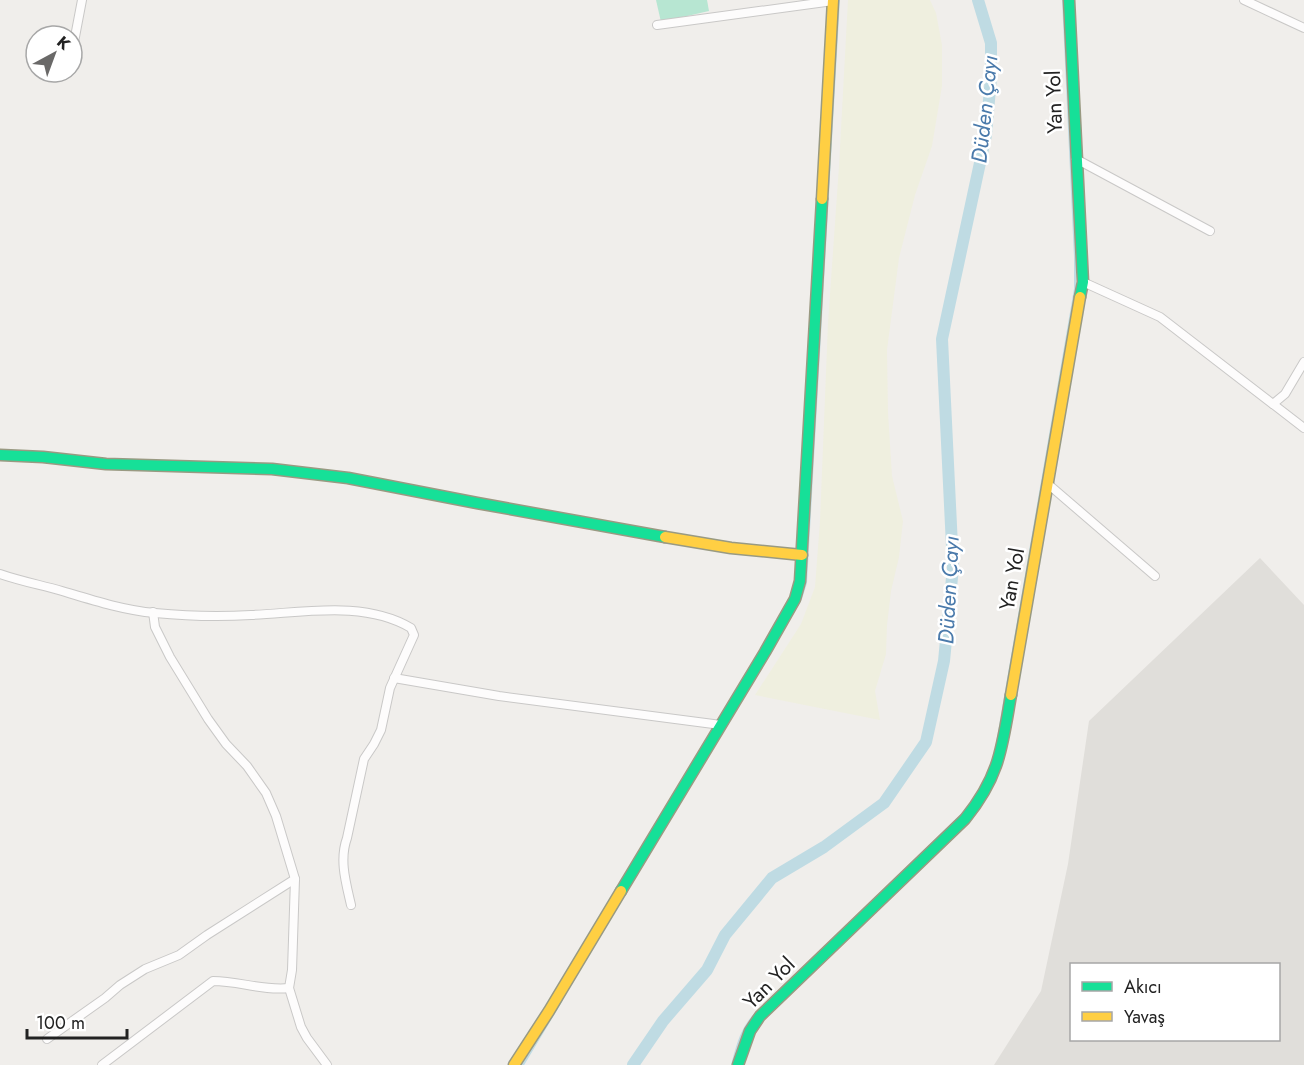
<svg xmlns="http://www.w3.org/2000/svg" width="1304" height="1065" font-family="Jost,sans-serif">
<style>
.airport{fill:#e0deda;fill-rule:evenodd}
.farmland{fill:#efefdf}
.pitch{fill:#b7e6d2}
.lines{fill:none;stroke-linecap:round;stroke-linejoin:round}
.stream{stroke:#bfdbe3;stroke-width:2}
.river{stroke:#bfdbe3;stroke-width:12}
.street-casing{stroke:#c9c8c7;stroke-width:10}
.fast-casing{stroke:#999a82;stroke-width:13}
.slow-casing{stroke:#999a82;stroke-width:13}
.street{stroke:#fdfcfc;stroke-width:8}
.fast{stroke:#16e098;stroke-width:10}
.slow{stroke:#ffcf43;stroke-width:10}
.labels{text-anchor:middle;stroke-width:5;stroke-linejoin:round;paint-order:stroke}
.street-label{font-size:21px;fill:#222;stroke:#fff}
.water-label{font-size:22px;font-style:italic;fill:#4a7aab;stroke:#fff}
</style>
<rect width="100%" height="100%" fill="#f0eeeb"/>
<!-- airport -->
<path class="airport" d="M1260,558L1304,605V1065H994L1041,991L1068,864L1089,721ZM1072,964H1278V1040H1072Z"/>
<!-- farmland -->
<polygon class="farmland" points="848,0 930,0 936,13 942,45 942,86 932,146 915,195 899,258 887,350 888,413 892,476 903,521 899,557 891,591 887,625 886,654 875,691 880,720 755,695 801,624 815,587 820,521 828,323 839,166"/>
<!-- pitch -->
<polygon class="pitch" points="656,0 707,0 709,11 661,22"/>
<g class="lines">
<!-- stream -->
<g class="stream">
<polyline points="792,614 801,599 806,583 839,0"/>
<polyline points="996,749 1075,289 1075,257 1063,0"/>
<polyline points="926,850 964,812"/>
<polyline points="523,1065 562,1000"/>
<path d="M732,1065C737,1046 741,1029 755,1014"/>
</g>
<!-- river -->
<polyline class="river" points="633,1065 663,1021 707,970 725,935 772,878 824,847 884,803 926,742 944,661 953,567 942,339 986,135 991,77 991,43 978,0"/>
<defs>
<g id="street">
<polyline points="1244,0 1304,28"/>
<polyline points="657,25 833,1"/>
<polyline points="74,42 82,0"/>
<polyline points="1076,159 1210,231"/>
<polyline points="1083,282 1160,317 1304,428"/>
<polyline points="1273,404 1285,394 1304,362"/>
<polyline points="1048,484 1155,576"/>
<path d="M0,574C20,581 41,585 62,591C92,600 123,610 155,613C186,616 219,617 251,615C302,613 364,600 411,628L414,635L390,688L381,730L374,744L364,759L347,838C339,860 346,883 351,905"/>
<polyline points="153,612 155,627 170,657 208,719 226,744 247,766 266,793 276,816 295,879 292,970 289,988 301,1027 307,1038 327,1065"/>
<polyline points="394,678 499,696 721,725"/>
<polyline points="47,1039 105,998 120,985 145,969 179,955 207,935 295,879"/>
<path d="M102,1065L213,981C239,981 263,991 289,988"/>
</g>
<g id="fast">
<polyline points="1069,0 1083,282 1080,297"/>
<polyline points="0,455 43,457 106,464 272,469 348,478 477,503 665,537"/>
<polyline points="621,891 765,652 795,599 800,581 822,199"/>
<path d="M738,1065L750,1031L760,1016L965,819C1000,776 1002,747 1011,695"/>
</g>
<g id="slow">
<polyline points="822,199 833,0"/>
<polyline points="665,537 731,548 802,555"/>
<polyline points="1011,695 1080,297"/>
<polyline points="514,1065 549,1011 621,891"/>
</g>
</defs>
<!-- street casing -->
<use href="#street" class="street-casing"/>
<!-- fast casing -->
<use href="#fast" class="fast-casing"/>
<!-- slow casing -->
<use href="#slow" class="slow-casing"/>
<!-- street -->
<use href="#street" class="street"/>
<!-- fast -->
<use href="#fast" class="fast"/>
<!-- slow -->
<use href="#slow" class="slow"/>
</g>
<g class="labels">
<!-- street labels -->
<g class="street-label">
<text transform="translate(1054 102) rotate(-92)" y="7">Yan Yol</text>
<text transform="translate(1012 579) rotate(-80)" y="7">Yan Yol</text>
<text transform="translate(769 983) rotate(-45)" y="7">Yan Yol</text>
</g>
<!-- water labels -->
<g class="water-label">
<text transform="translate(984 109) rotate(-84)" y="8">Düden Çayı</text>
<text transform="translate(948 590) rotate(-87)" y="8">Düden Çayı</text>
</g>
</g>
<!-- legend -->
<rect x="1070" y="963" width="210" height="78" fill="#ffffff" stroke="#a7a7a7" stroke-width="1.5"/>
<rect x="1082" y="982" width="30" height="9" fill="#16e098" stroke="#a7a7a7" stroke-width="1.5"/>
<text x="1124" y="993" font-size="18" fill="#222222">Akıcı</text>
<rect x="1082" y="1012" width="30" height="9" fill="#ffcf43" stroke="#a7a7a7" stroke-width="1.5"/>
<text x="1124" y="1023" font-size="18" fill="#222222">Yavaş</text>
<!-- north arrow -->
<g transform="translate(54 54) rotate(41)"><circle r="28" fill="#ffffff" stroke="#a7a7a7" stroke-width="1.5"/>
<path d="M0-4.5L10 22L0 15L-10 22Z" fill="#6a6968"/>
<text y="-9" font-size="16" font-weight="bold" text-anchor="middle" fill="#222222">K</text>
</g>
<!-- scale -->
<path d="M27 1029v9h100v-9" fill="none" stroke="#222222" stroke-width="3"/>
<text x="36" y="1029" font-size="18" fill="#222222" stroke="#ffffff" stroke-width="4.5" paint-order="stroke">100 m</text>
</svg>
